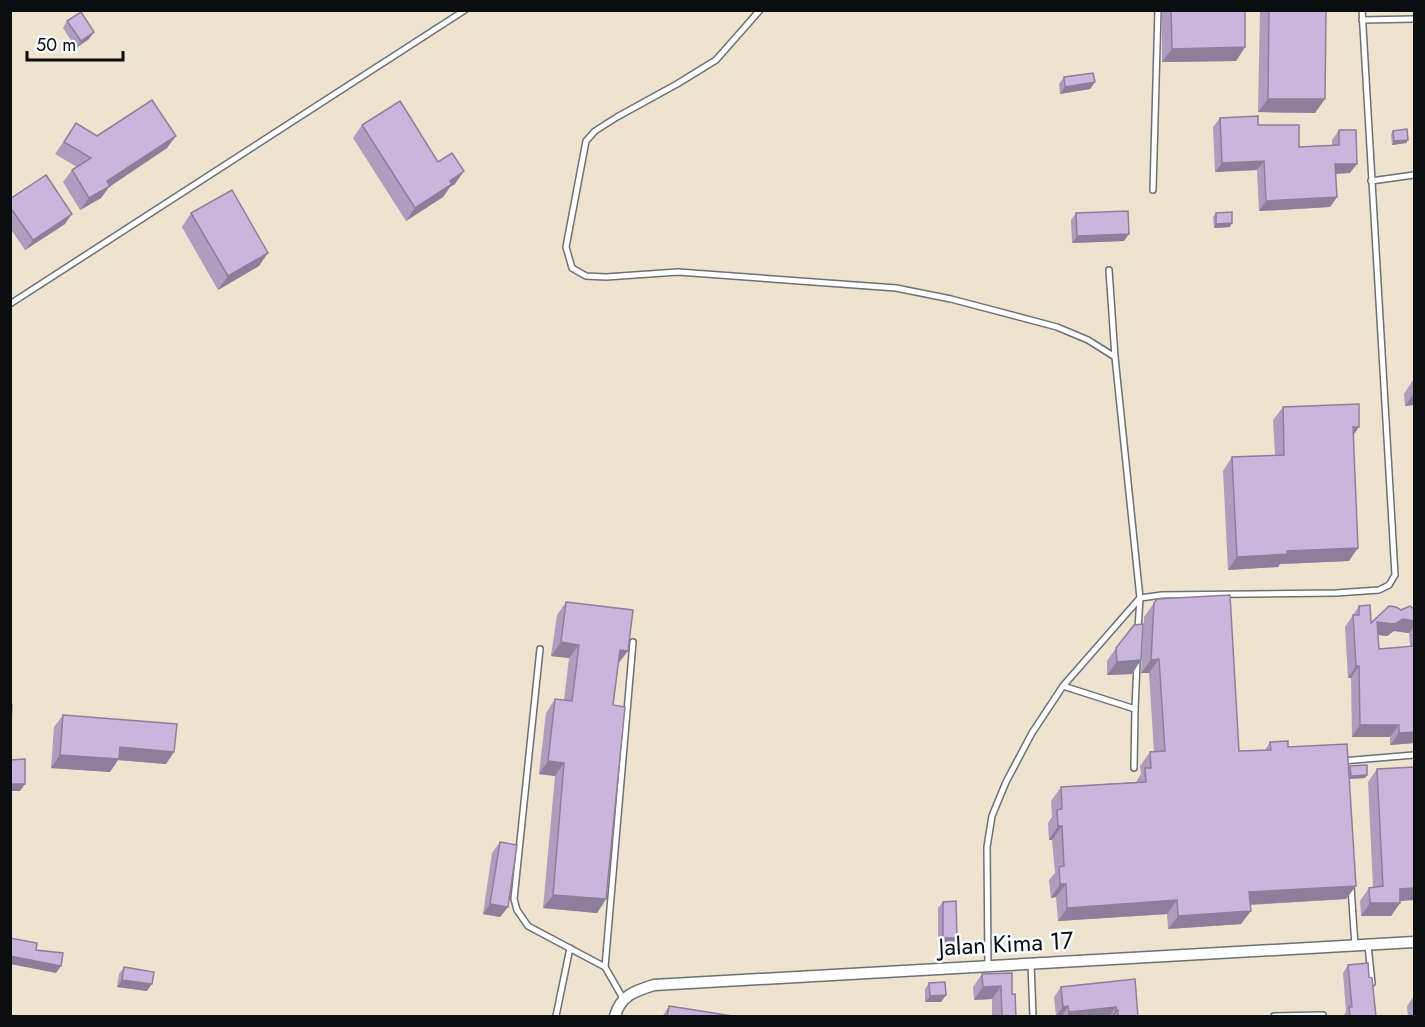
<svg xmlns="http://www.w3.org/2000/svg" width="1425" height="1027" font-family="Jost,sans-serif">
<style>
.industrial{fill:#ede3ce}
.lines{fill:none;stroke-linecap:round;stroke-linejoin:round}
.lane-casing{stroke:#6d7076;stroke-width:8}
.street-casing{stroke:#6d7076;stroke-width:13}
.lane{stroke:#fff;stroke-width:5}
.street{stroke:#fff;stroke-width:10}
.wall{fill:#ae9dbe;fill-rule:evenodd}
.shaded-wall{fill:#8d7f9b}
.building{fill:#cab6dd;stroke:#8d7f9b;stroke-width:1.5}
.labels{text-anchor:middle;stroke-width:5;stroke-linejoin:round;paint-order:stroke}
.street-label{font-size:24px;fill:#0b0d0f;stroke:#f8fbff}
</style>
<rect width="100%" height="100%" fill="#eaeef5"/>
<!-- industrial -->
<polygon class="industrial" points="10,11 1414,11 1414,1016 11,1016"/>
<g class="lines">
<defs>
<g id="lane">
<polyline points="760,10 716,60 677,84 617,117 595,131 586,141 566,247 572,268 586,276 606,277 678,272 896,288 951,299 1057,327 1088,340 1115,357"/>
<polyline points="1362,20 1414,19"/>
<polyline points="1371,181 1414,175"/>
<polyline points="1153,190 1158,10"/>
<polyline points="1109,270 1115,357 1140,598 1138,629"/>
<polyline points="10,304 465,10"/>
<polyline points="540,649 514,899 517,910 528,926 605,967"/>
<polyline points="1063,686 1135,709 1137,662"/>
<polyline points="1342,761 1414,755"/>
<polyline points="1134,768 1135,709"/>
<polyline points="1351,887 1355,946"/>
<polyline points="1368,946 1372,983"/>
<polyline points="1031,964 1033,1016"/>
<polyline points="988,966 987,847 992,816 1006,782 1032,733 1063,686 1140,598 1162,595 1336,593 1379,590 1389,585 1395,575 1362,10"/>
<polyline points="624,1000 605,967 633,642"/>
<polyline points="556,1016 570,948"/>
<polyline points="1274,1016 1323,1015"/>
</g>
<path id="street" d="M615,1016C621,995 635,991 654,985L1414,942"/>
</defs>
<!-- lane casing -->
<use href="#lane" class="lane-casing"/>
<!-- street casing -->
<use href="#street" class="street-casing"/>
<!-- lane -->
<use href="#lane" class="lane"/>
<!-- street -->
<use href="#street" class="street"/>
</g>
<!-- wall -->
<g class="wall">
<polygon points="1162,10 1245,10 1245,47 1236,61 1162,62"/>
<polygon points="1260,10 1326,10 1315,113 1258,112"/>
<polygon points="67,21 89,39 76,48 63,28"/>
<polygon points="1064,77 1095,82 1090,89 1060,94 1059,84"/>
<polygon points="1220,118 1258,125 1299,147 1332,145 1332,140 1339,130 1350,173 1336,174 1337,197 1330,207 1259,211 1257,170 1215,172 1213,127"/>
<polygon points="76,123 97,136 167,148 109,187 101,198 80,210 63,182 72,170 77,167 55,154"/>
<polygon points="362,125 438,162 455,184 450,187 443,197 406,221 353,138"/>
<polygon points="1393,131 1408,140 1406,143 1392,145 1391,134"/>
<polygon points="10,199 65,224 25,250 10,228"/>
<polygon points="191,213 259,266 218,290 182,227"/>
<polygon points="1076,213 1124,241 1072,243 1071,220"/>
<polygon points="1216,213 1230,227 1214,228 1213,217"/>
<polygon points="1413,380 1414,405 1405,406 1404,394"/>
<polygon points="1283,407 1353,436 1349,561 1280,564 1278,567 1228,570 1223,471 1232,457 1275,455 1273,420"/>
<polygon points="566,602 618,664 613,705 606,899 597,913 543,908 555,776 539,774 546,713 555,699 564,700 569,658 551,656 557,615"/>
<polygon points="1154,603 1239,751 1265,750 1270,742 1288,747 1349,768 1350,766 1367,775 1365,778 1350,779 1346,899 1250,905 1241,924 1168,929 1167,914 1058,921 1056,897 1051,898 1049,880 1055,873 1052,840 1049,840 1048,823 1052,817 1051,801 1061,787 1136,782 1141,774 1140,766 1150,752 1154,752 1149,673 1141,673 1144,617"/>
<path d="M1359,606L1371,623L1401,610L1414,609V743L1390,745V737H1352L1351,678H1348L1345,627ZM1394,631L1409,633L1410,647L1379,649L1378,635L1387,636Z"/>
<polygon points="1116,648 1141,660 1132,674 1107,675 1107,661"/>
<polygon points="63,715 174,752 166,764 118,760 110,772 51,768 54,727"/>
<polygon points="1377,769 1400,903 1391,916 1361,916 1360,901 1369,888 1373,887 1368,782"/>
<polygon points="500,842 508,907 500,917 483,914 492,853"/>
<polygon points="943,902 957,938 952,945 938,945 938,908"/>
<polygon points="1348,965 1369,977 1376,1017 1344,1017 1344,1015 1346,1011 1343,973"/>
<polygon points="124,967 147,991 117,987 119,974"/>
<polygon points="982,974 1012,994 1016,1017 992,1017 992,999 974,1000 973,987"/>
<polygon points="1135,979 1138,1017 1056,1016 1054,997 1061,987"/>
<polygon points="929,983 946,995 941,1002 925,1002 925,989"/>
<polygon points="1414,996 1414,1017 1408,1017 1407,1006"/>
<polygon points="669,1006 739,1017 662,1017"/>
</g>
<!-- shaded-wall -->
<g class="shaded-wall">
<polygon points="94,32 89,39 76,48 81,41"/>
<polygon points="1245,47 1236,61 1162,62 1172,49"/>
<polygon points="1095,82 1090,89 1060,94 1065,87"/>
<polygon points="1268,99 1325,99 1315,113 1258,112"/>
<polygon points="176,136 167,148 109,187 101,198 80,210 89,198 107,181"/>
<polygon points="1408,140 1406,143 1392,145 1394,141"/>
<polygon points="1264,161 1257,170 1215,172 1222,163"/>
<polygon points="1335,164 1357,164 1350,173 1329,174"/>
<polygon points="464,171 455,184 450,187 443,197 406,221 415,208 450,181"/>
<polygon points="1337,197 1330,207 1259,211 1266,201"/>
<polygon points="72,214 65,224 25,250 33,240"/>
<polygon points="1232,223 1230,227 1214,228 1216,224"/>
<polygon points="1129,234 1124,241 1072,243 1077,236"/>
<polygon points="268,253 259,266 218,290 228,276"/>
<polygon points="1414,393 1414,405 1405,406"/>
<polygon points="1353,427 1359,427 1350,440"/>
<polygon points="1358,548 1349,561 1280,564 1278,567 1228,570 1237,557 1287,551"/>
<polygon points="1403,619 1414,621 1414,626 1409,633 1394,631 1387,636 1369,634 1377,622"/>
<polygon points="561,642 579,645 569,658 551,656"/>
<polygon points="620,650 628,651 618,664"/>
<polygon points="1159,659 1149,673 1141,673 1151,660"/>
<polygon points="1141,660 1132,674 1107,675 1117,662"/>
<polygon points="1356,666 1359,666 1351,678 1348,678"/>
<polygon points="1360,725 1399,725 1390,737 1352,737"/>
<polygon points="1414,732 1414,743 1390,745 1399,733"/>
<polygon points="120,747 174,752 166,764 118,760 110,772 51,768 60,755"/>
<polygon points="548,761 564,763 555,776 539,774"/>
<polygon points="1367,775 1365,778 1348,779 1351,776"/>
<polygon points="10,784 25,784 20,791 10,791"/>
<polygon points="1058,826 1062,826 1052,840 1049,840"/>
<polygon points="1060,884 1066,884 1056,897 1051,898"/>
<polygon points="1356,886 1346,899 1240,905 1249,892"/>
<polygon points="1414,888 1414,900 1391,902 1400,889"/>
<polygon points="553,895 606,899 597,913 543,908"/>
<polygon points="1177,900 1167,914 1058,921 1067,908"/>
<polygon points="1370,903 1400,903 1391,916 1361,916"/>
<polygon points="490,904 508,907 500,917 483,914"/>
<polygon points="1251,911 1241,924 1168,929 1178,916"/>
<polygon points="943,938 957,938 952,945 938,945"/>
<polygon points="10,956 61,966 56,973 10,964"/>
<polygon points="122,980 152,984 147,991 117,987"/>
<polygon points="1001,986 992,999 974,1000 983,987"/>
<polygon points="946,995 941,1002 925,1002 930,996"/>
<polygon points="1068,1006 1062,1016 1056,1016 1063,1007"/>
<polygon points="1116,1007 1109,1017 1066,1017 1069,1012"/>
<polygon points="1116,1010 1118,1010 1113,1017 1111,1017"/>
</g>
<!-- building -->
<g class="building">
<polygon points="1171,10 1245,10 1245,47 1172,49"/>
<polygon points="1269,10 1326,10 1325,99 1268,99"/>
<polygon points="81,12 94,32 81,41 67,21"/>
<polygon points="1093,73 1095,82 1065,87 1064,77"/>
<polygon points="152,100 176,136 107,181 110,186 89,198 72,170 91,158 64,142 76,123 97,136"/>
<polygon points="400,101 438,162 452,153 464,171 450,181 452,184 415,208 362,125"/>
<polygon points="1258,116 1258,125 1299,125 1299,147 1339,145 1339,130 1356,130 1357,164 1335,164 1337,197 1266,201 1264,161 1222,163 1220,118"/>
<polygon points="1407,129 1408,140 1394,141 1393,131"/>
<polygon points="46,175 72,214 33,240 10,207 10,199"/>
<polygon points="232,190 268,253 228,276 191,213"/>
<polygon points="1128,211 1129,234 1077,236 1076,213"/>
<polygon points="1232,212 1232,223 1216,224 1216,213"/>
<polygon points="1359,404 1359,427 1353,427 1358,548 1287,551 1287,554 1237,557 1232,457 1284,455 1283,407"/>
<polygon points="1230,595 1239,751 1271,750 1270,742 1288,741 1288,747 1347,744 1356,886 1249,892 1251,911 1178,916 1177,900 1067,908 1066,884 1060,884 1059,867 1064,866 1062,826 1058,826 1057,810 1062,809 1061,787 1146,782 1145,768 1151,768 1150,752 1165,751 1159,659 1151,660 1154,603 1157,599"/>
<polygon points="566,602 633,610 628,651 620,650 613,705 625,707 606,899 553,895 564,763 548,761 555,699 572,701 579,645 561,642"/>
<polygon points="1370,605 1371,623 1389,606 1396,607 1401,610 1410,606 1414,609 1414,621 1403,619 1395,624 1377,622 1379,649 1414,646 1414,732 1399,733 1399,725 1360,725 1359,666 1356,666 1353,615 1359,615 1359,606"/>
<polygon points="1143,624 1141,660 1117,662 1116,648 1134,625"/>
<polygon points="10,704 12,705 11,726 10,726"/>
<polygon points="63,715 177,724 174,752 120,747 119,759 60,755"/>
<polygon points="25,759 25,784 10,784 10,760"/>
<polygon points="1367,765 1367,775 1351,776 1350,766"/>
<polygon points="1414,767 1414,888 1400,889 1400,903 1370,903 1369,888 1383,886 1377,769"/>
<polygon points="500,842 517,845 508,907 490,904"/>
<polygon points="956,901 957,938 943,938 943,902"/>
<polygon points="10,938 37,943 36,950 63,953 61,966 10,956"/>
<polygon points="1368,963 1369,977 1372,978 1376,1017 1350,1017 1349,1007 1352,1007 1348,965"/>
<polygon points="124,967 154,972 152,984 122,980"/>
<polygon points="1012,973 1012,994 1015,994 1016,1017 1002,1017 1001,986 983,987 982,974"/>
<polygon points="1135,979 1138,1017 1118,1017 1118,1010 1116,1010 1116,1007 1069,1012 1068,1006 1063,1007 1061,987"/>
<polygon points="945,982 946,995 930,996 929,983"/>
<polygon points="669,1006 739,1017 667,1017"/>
</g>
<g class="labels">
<!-- street labels -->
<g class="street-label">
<text transform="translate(1006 944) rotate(-3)" y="8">Jalan Kima 17</text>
</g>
</g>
<!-- border -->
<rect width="1425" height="1027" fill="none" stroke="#0b0d0f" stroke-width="24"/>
<!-- scale -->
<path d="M27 51v9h96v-9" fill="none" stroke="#0b0d0f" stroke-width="3"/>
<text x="36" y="51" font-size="18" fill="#0b0d0f" stroke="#f8fbff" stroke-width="4.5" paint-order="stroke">50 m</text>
</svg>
